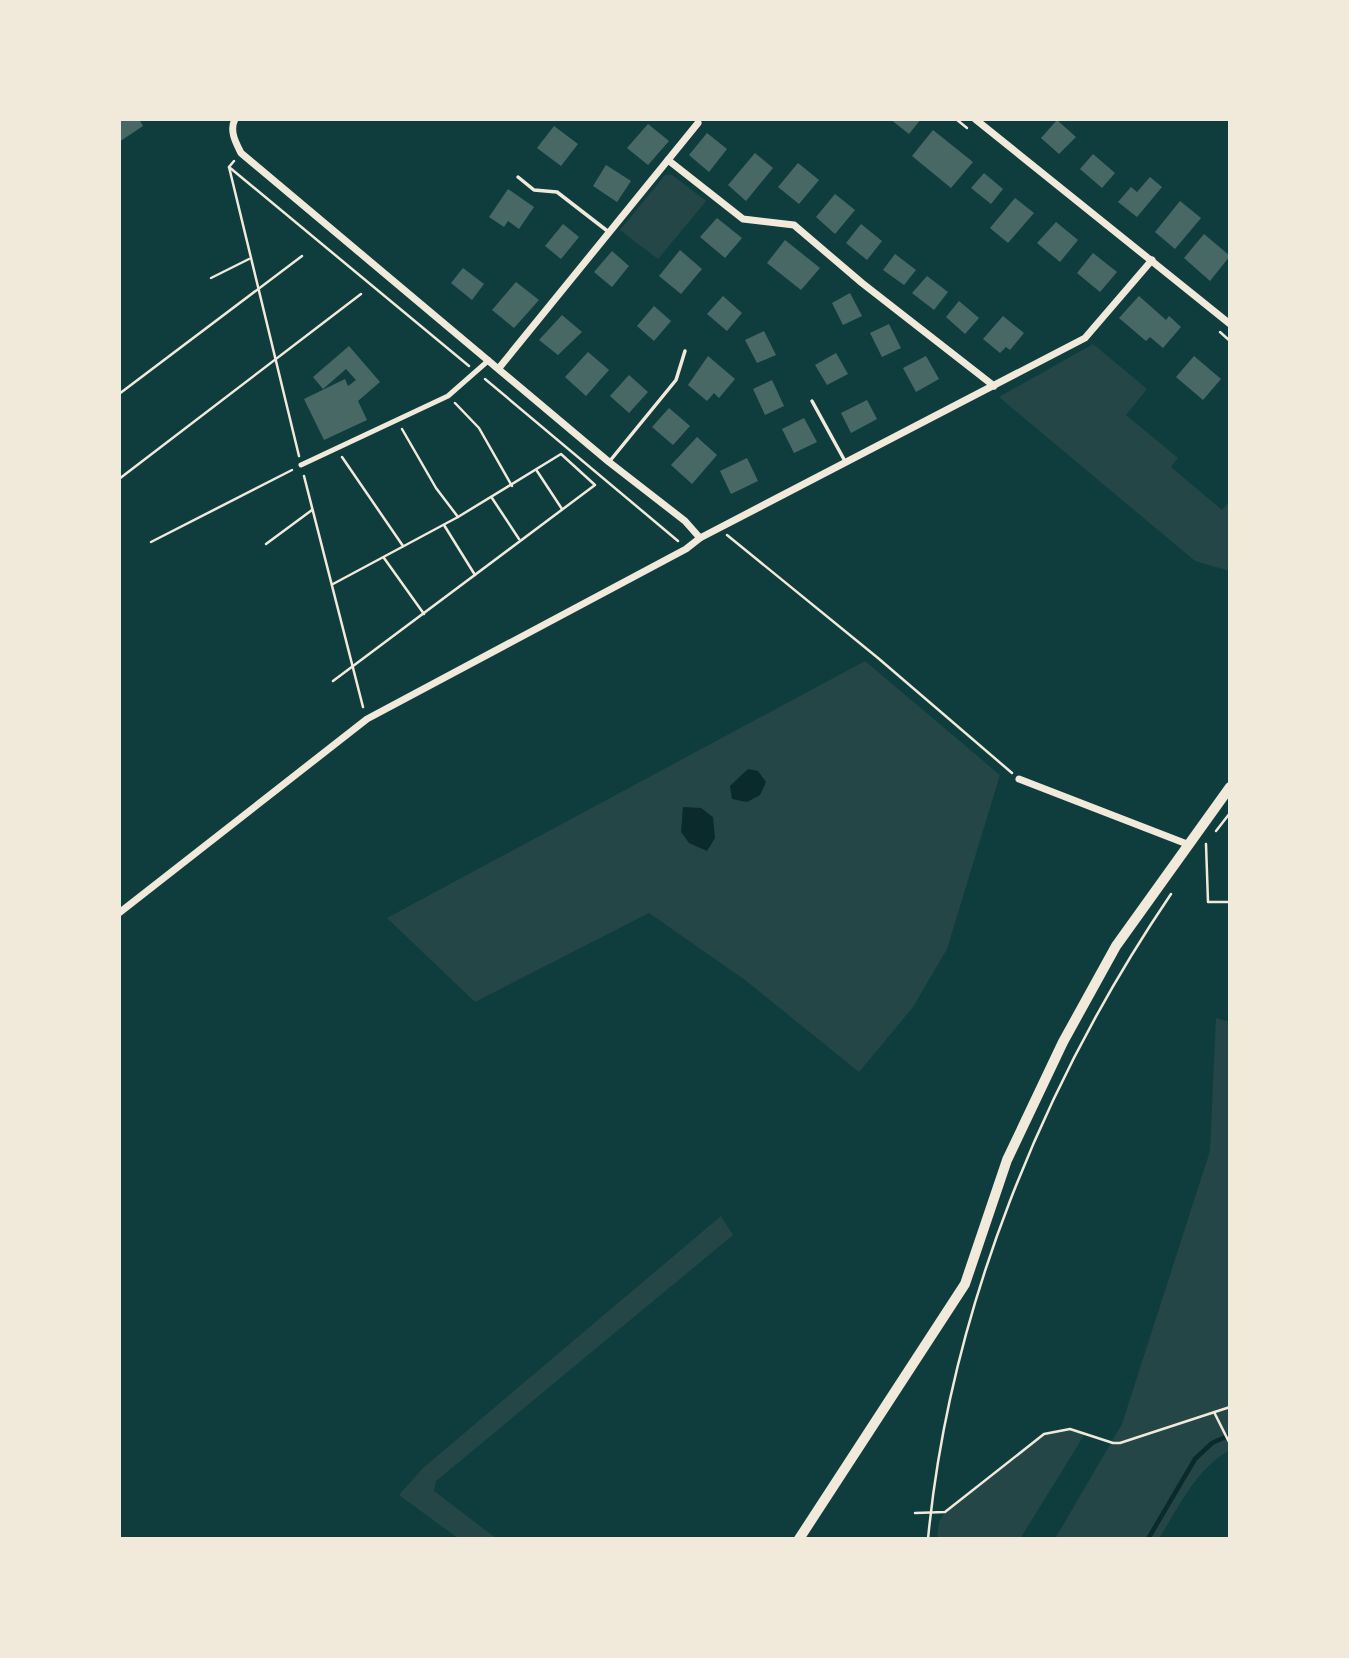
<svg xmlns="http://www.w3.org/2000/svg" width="1349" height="1658" font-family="'DM Sans',sans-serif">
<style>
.green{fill:#244646}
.water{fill:#0a2a2b}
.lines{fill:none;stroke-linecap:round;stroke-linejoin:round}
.stream{stroke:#0a2a2b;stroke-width:4.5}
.building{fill:#486865}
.path{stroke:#f1e9da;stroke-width:2.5}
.service{stroke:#f1e9da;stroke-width:3.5}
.pedestrian{stroke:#f1e9da;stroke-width:5}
.minor{stroke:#f1e9da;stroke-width:7}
.secondary{stroke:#f1e9da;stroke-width:10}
</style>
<rect width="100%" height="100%" fill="#0f3d3e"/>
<!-- green -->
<g class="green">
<polygon points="665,175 672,175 706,201 658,259 620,230"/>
<polygon points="1093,344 1147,389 1126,415 1178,458 1171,467 1222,510 1230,501 1230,571 1195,561 999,397"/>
<polygon points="865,661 1000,775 947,949 913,1007 859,1072 745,980 649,913 475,1002 387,918"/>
<path d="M1216,1018L1230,1022V1450C1196,1469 1179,1506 1159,1539H1055L1122,1424L1210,1151Z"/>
<polygon points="721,1216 733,1235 436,1481 434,1491 497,1539 459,1539 399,1495 423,1468"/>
<polygon points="1070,1429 1086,1432 1020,1539 937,1539 939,1522 945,1512 1044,1434"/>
</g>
<!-- water -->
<g class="water">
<polygon points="748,769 758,771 766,782 760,795 747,802 732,799 730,786"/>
<polygon points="683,807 701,808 713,817 715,838 707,851 689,843 681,832"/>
</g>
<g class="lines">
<!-- stream -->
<polyline class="stream" points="1148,1539 1195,1459 1212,1443 1230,1435"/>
</g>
<!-- building -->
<g class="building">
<polygon points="119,119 139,119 143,126 119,142"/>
<polygon points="890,119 921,119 909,134"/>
<polygon points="1057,120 1076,137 1059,154 1041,138"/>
<polygon points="648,124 669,141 648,165 627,148"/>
<polygon points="554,126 578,144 561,166 537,148"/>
<polygon points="933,130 973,162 951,188 912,156"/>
<polygon points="707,133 727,149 709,172 689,155"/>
<polygon points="755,153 773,168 746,201 728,185"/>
<polygon points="1093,154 1115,173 1102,188 1080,169"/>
<polygon points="798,163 819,180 799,204 778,187"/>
<polygon points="606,165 631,181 617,202 593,186"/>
<polygon points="984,173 1003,189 991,204 971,188"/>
<polygon points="1150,177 1162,187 1137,217 1118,202 1131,187 1137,192"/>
<polygon points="508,189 534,207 519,229 508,221 504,227 489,217"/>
<polygon points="835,194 855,210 835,234 816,217"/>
<polygon points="1015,198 1034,213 1008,243 990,228"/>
<polygon points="1180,201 1201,218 1175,249 1155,232"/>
<polygon points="717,218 742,238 725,258 700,237"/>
<polygon points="1056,222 1078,240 1060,262 1037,243"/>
<polygon points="563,224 579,237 561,259 545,246"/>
<polygon points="861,224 882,241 867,260 846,243"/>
<polygon points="1204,234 1230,256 1210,281 1184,258"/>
<polygon points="785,240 820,268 801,290 767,263"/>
<polygon points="680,250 702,269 681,294 659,276"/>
<polygon points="612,251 629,266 612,287 594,272"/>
<polygon points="1093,253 1117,272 1100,292 1077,273"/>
<polygon points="895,254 916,270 904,285 883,270"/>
<polygon points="463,268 484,284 472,300 451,283"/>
<polygon points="927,276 948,292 934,310 912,293"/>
<polygon points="516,282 539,300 514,328 492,310"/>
<polygon points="850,293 862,316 843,325 832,303"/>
<polygon points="723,296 742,313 727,331 707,314"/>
<polygon points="1139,296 1166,320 1169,316 1181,327 1163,348 1150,337 1146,341 1119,318"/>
<polygon points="959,301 979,318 965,334 946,317"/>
<polygon points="654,306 671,321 654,341 637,326"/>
<polygon points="562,315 582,332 558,355 539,340"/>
<polygon points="1003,316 1024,333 1010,350 1006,347 1000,353 983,339"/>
<polygon points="889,324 901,348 882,357 870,333"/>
<polygon points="764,331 776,355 757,363 745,340"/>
<polygon points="349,346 380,382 358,401 367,420 324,440 304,399 345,379 348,386 356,380 346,369 323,389 313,377"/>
<polygon points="588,352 609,370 586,396 565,377"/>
<polygon points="836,353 848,374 827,385 815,365"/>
<polygon points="708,356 735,379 719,398 714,393 707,401 688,385"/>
<polygon points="926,356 939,379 916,392 903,368"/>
<polygon points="1194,356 1221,379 1203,400 1176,377"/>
<polygon points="629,375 648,392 629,413 610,396"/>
<polygon points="772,380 784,406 765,415 753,389"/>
<polygon points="867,400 877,419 851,433 841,413"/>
<polygon points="669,408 690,426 673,445 652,427"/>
<polygon points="804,418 817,442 794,453 782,429"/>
<polygon points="697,437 717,455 692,484 671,465"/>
<polygon points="747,458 758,481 731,494 720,471"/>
</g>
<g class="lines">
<!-- path -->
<g class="path">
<polyline points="956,119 967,128"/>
<polyline points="234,161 229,167 469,366"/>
<polyline points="229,167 299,456"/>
<polyline points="211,278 249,259"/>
<polyline points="1220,332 1230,341"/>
<polyline points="485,379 678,541"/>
<polyline points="119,394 302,256"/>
<polyline points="455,403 479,428 512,486"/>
<polyline points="402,429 436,488 458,517"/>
<polyline points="342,457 403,546"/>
<polyline points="537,471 562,509"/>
<polyline points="304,476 363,707"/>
<polyline points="119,479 361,294"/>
<polyline points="492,498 519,539"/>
<polyline points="444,525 475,575"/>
<polyline points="727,535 878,658 1012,773"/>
<polyline points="151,542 292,470"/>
<polyline points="266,544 312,510"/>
<polyline points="384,558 424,614"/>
<polyline points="333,681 595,485 561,454 458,517 333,584"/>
<polyline points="1216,831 1230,813"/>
<polyline points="1206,844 1208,902 1230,902"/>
<polyline points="1214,1412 1230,1444"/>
<polyline points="915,1513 945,1512 1044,1434 1070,1429 1113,1443 1120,1443 1230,1407"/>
<path d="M928,1539C950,1310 1043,1083 1171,894"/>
</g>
<!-- service -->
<g class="service">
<polyline points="518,177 534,190 557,192 610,233"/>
<polyline points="812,401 846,463"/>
<polyline points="609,462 676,380 685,351"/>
</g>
<!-- pedestrian -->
<polyline class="pedestrian" points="301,465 448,396 489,360"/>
<!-- minor -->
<g class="minor">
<path d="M235,119C229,131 236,143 241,153L609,462L685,521L700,538"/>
<polyline points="975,119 1230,324"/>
<polyline points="668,160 743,219 794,225 862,283 994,386"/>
<polyline points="499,368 698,123"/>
<polyline points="1019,779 1187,844"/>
<polyline points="119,913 367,719 686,549 700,538 1085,338 1152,260"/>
</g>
<!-- secondary -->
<polyline class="secondary" points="799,1539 965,1284 1007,1160 1063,1042 1116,946 1230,787"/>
</g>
<!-- border -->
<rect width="1349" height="1658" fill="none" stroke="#f1e9da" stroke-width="242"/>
</svg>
